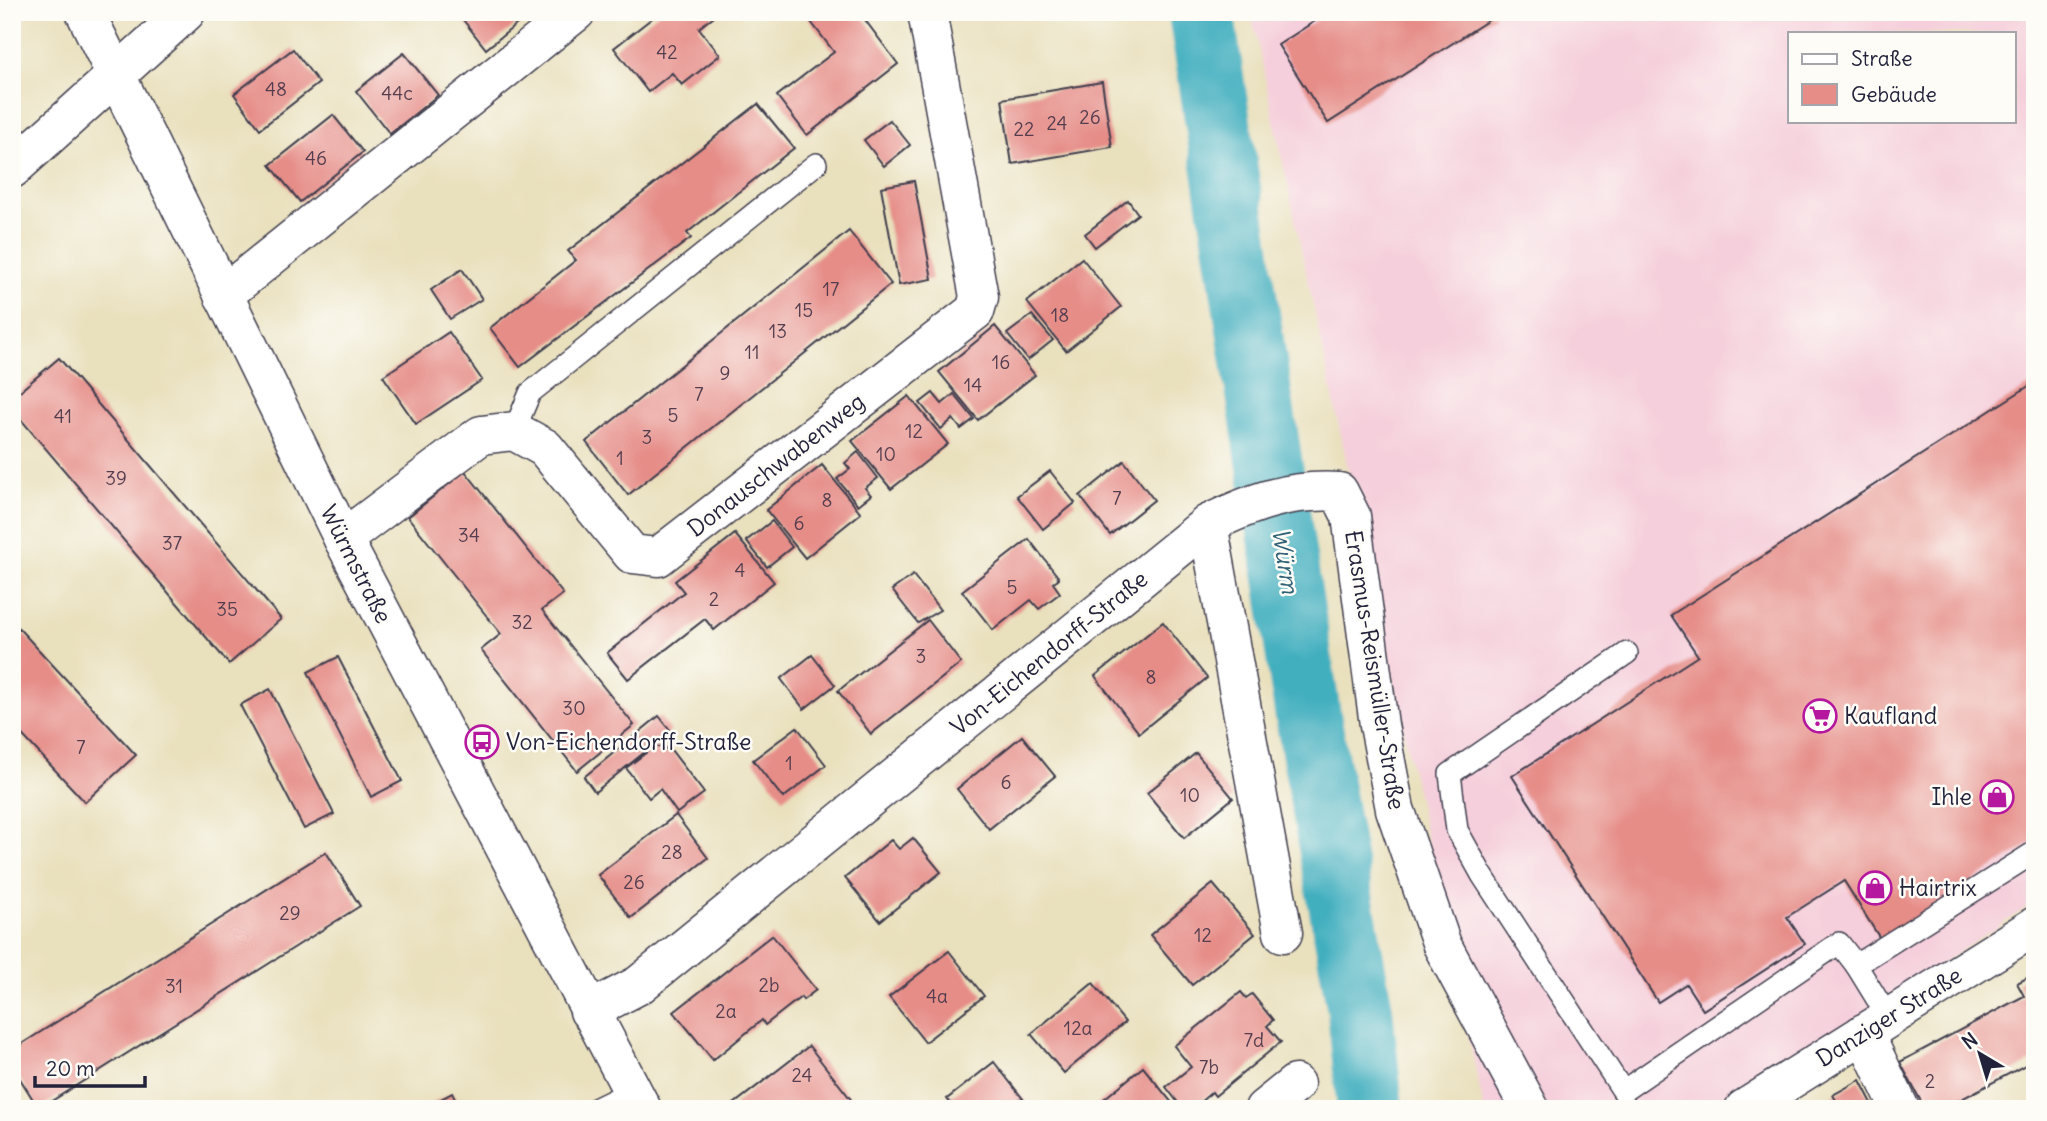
<svg xmlns="http://www.w3.org/2000/svg" width="2047" height="1121" font-family="Delius,sans-serif">
<style>
.built{fill:#f5cfdb;fill-rule:evenodd}
.lines{fill:none;stroke-linecap:round;stroke-linejoin:round}
.river{stroke:#42afbf;stroke-width:66}
.building{fill:#e68d88}
.lane-casing{stroke:#403e4e;stroke-width:24}
.street-casing{stroke:#403e4e;stroke-width:41}
.lane{stroke:#fff;stroke-width:21}
.street{stroke:#fff;stroke-width:38}
.labels{text-anchor:middle;stroke-width:5;stroke-linejoin:round;paint-order:stroke}
.number-label{font-size:19px;fill:#533d4e}
.street-label{font-size:23px;fill:#22223b;stroke:#fdfcf7}
.poi-label{font-size:23px;fill:#22223b;stroke:#fdfcf7;text-anchor:start}
.water-label{font-size:24px;font-style:italic;fill:#306176;stroke:#fdfcf7}
</style>
<rect width="100%" height="100%" fill="#fdfcf7"/>
<filter id="ink" filterUnits="userSpaceOnUse"><feTurbulence type="fractalNoise" baseFrequency=".0143" numOctaves="2"/><feDisplacementMap in="SourceGraphic" scale="14" xChannelSelector="R" yChannelSelector="G"/><feConvolveMatrix kernelMatrix="1 2 1 2 8 2 1 2 1" color-interpolation-filters="sRGB"/></filter>
<filter id="wash" filterUnits="userSpaceOnUse"><feTurbulence type="fractalNoise" baseFrequency=".00686" numOctaves="4" result="noise"/><feDisplacementMap in="SourceGraphic" scale="28" xChannelSelector="R" yChannelSelector="G"/><feGaussianBlur stdDeviation="1.57" result="paint"/><feColorMatrix in="noise" values="0 0 0 0 0 0 0 0 0 0 0 0 0 0 0 0 0 1.4 0 .05"/><feComposite in="paint" operator="in"/></filter>
<g filter="url(#wash)">
<rect width="100%" height="100%" fill="#e9e0bd"/>
<!-- built -->
<path class="built" d="M1251,12H2035V902L1723,1109H1484ZM1790,33H2014V121H1790Z"/>
<g class="lines">
<!-- river -->
<polyline class="river" points="1201,12 1308,716 1360,1010 1370,1109"/>
</g>
<g id="blocks">
<!-- building -->
<g class="building">
<polygon points="465,12 532,12 486,49 460,16"/>
<polygon points="660,12 719,12 699,28 720,55 682,85 672,73 648,92 614,48"/>
<polygon points="816,12 859,12 898,64 807,135 777,96 834,52 808,18"/>
<polygon points="1329,12 1492,12 1495,16 1328,123 1278,45"/>
<polygon points="293,49 319,83 260,129 234,94"/>
<polygon points="404,53 438,95 390,134 356,91"/>
<polygon points="1102,82 1112,147 1012,164 1002,99"/>
<polygon points="758,104 794,148 687,233 691,238 520,367 490,328 576,260 568,251"/>
<polygon points="333,115 363,152 300,202 270,165"/>
<polygon points="890,120 910,145 884,166 864,140"/>
<polygon points="914,181 932,279 899,285 881,187"/>
<polygon points="1128,200 1138,214 1095,247 1085,234"/>
<polygon points="849,231 891,284 628,495 586,442"/>
<polygon points="1082,258 1121,307 1066,351 1027,302"/>
<polygon points="462,269 482,299 450,319 431,290"/>
<polygon points="1032,315 1053,340 1028,360 1007,334"/>
<polygon points="995,326 1035,375 978,420 939,372"/>
<polygon points="449,332 482,380 416,424 383,376"/>
<polygon points="59,358 281,619 229,664 12,409 12,398"/>
<polygon points="2035,382 2035,841 1881,940 1844,881 1787,917 1805,944 1703,1010 1686,984 1658,1002 1512,776 1698,656 1671,615"/>
<polygon points="933,393 942,404 954,394 974,419 961,429 953,419 941,429 920,403"/>
<polygon points="909,396 948,444 891,489 852,441"/>
<polygon points="858,452 878,478 865,488 871,495 858,505 837,479 850,469 845,463"/>
<polygon points="1124,461 1154,500 1110,535 1080,496"/>
<polygon points="822,465 861,513 805,558 766,510"/>
<polygon points="465,471 563,594 542,610 634,725 577,771 481,650 501,634 408,517"/>
<polygon points="1050,471 1075,503 1043,529 1017,496"/>
<polygon points="772,521 792,547 767,567 746,541"/>
<polygon points="735,534 774,582 714,630 705,619 628,679 607,653 684,592 675,581"/>
<polygon points="1029,539 1059,578 1053,583 1060,593 1039,609 1031,600 993,630 962,591"/>
<polygon points="913,575 940,610 918,623 892,590"/>
<polygon points="928,620 961,663 871,734 838,691"/>
<polygon points="12,621 136,755 85,802 12,724"/>
<polygon points="1163,622 1207,678 1139,733 1095,676"/>
<polygon points="812,655 835,685 804,709 781,679"/>
<polygon points="338,657 402,781 371,797 308,672"/>
<polygon points="270,689 334,814 304,829 240,705"/>
<polygon points="659,716 671,731 595,792 584,777"/>
<polygon points="797,727 826,765 783,798 753,760"/>
<polygon points="1022,736 1055,776 989,829 957,789"/>
<polygon points="655,746 671,750 704,793 677,813 660,789 649,798 626,768"/>
<polygon points="1196,753 1233,798 1184,838 1147,793"/>
<polygon points="676,815 708,858 631,918 598,875"/>
<polygon points="913,838 941,872 880,921 845,878 891,840 899,849"/>
<polygon points="326,852 360,906 39,1109 12,1066 12,1050"/>
<polygon points="1213,884 1255,934 1192,985 1150,935"/>
<polygon points="772,935 816,990 803,1000 801,997 765,1025 762,1020 713,1060 674,1012"/>
<polygon points="949,951 984,996 925,1042 889,997"/>
<polygon points="2035,974 2035,1060 1943,1109 1925,1109 1900,1062 2024,996 2017,983"/>
<polygon points="1093,983 1125,1022 1064,1073 1031,1034"/>
<polygon points="1241,992 1246,998 1252,994 1273,1020 1267,1026 1281,1042 1215,1096 1212,1092 1192,1109 1183,1109 1166,1087 1191,1067 1174,1046"/>
<polygon points="809,1046 856,1106 853,1109 738,1109 734,1104"/>
<polygon points="994,1062 1031,1109 955,1109 947,1099"/>
<polygon points="1143,1067 1177,1109 1095,1109 1094,1107"/>
<polygon points="1860,1080 1875,1109 1841,1109 1833,1095"/>
<polygon points="452,1093 460,1109 422,1109"/>
</g>
</g>
</g>
<g filter="url(#ink)">
<use href="#blocks" fill-opacity="0" stroke="#403e4e" stroke-width="2"/>
<g class="lines">
<defs>
<g id="lane">
<polyline points="514,431 530,393 816,164"/>
<polyline points="1627,653 1450,774 1457,830 1482,875 1623,1091 1839,943 1856,965 2035,852"/>
<polyline points="1856,965 1888,1017"/>
<polyline points="595,1109 632,1091"/>
</g>
<g id="street">
<polyline points="85,12 343,539 642,1109"/>
<polyline points="12,169 186,12"/>
<polyline points="223,295 576,12"/>
<polyline points="1208,524 1283,933"/>
<polyline points="343,539 481,435 514,431 545,448 632,554 658,557 975,311 979,297 927,12"/>
<path d="M589,1011L639,985L1208,524C1253,502 1288,489 1339,492L1351,516L1379,725L1395,809L1442,945L1530,1109"/>
<polyline points="1864,1033 1900,1109"/>
<polyline points="1264,1109 1295,1084"/>
<polyline points="1744,1109 2035,926"/>
</g>
</defs>
<!-- lane casing -->
<use href="#lane" class="lane-casing"/>
<!-- street casing -->
<use href="#street" class="street-casing"/>
<!-- lane -->
<use href="#lane" class="lane"/>
<!-- street -->
<use href="#street" class="street"/>
</g>
</g>
<!-- icons -->
<defs>
<symbol id="supermarket-ring" viewBox="-11 -11 22 22"><circle r="9.5" fill="#fdfcf7" stroke="#b5179e" stroke-width="1.5"/><path d="M-6-5.5h2.5l.6 2H6L4.5 2H-2.5L-4.4-4H-6ZM-1.5 3.2a1.3 1.3 0 1 0 .1 0ZM3 3.2a1.3 1.3 0 1 0 .1 0Z" fill="#b5179e"/></symbol>
<symbol id="bus-ring" viewBox="-11 -11 22 22"><circle r="9.5" fill="#fdfcf7" stroke="#b5179e" stroke-width="1.5"/><path d="M-5-6H5V4H4V6H2V4H-2V6H-4V4H-5ZM-3.5-4V0h7V-4ZM-3.5 1.2v1.5H-2V1.2ZM2 1.2v1.5H3.5V1.2Z" fill="#b5179e"/></symbol>
<symbol id="shop-ring" viewBox="-11 -11 22 22"><circle r="9.5" fill="#fdfcf7" stroke="#b5179e" stroke-width="1.5"/><path d="M-5-2.5h2.3a2.7 3.5 0 0 1 5.4 0H5L5.5 6h-11ZM-1.5-2.5h3a1.5 2.3 0 0 0-3 0Z" fill="#b5179e"/></symbol>
</defs>
<g fill-rule="evenodd">
<use href="#supermarket-ring" x="1801" y="697" width="38" height="38"/>
<use href="#bus-ring" x="463" y="723" width="38" height="38"/>
<use href="#shop-ring" x="1978" y="778" width="38" height="38"/>
<use href="#shop-ring" x="1856" y="869" width="38" height="38"/>
</g>
<g class="labels">
<!-- number labels -->
<g class="number-label">
<text x="667" y="59">42</text>
<text x="276" y="96">48</text>
<text x="397" y="100">44c</text>
<text x="1090" y="124">26</text>
<text x="1057" y="130">24</text>
<text x="1024" y="136">22</text>
<text x="316" y="165">46</text>
<text x="831" y="296">17</text>
<text x="804" y="317">15</text>
<text x="1060" y="322">18</text>
<text x="778" y="338">13</text>
<text x="752" y="359">11</text>
<text x="1001" y="369">16</text>
<text x="725" y="380">9</text>
<text x="973" y="392">14</text>
<text x="699" y="401">7</text>
<text x="673" y="422">5</text>
<text x="63" y="423">41</text>
<text x="914" y="438">12</text>
<text x="647" y="444">3</text>
<text x="886" y="461">10</text>
<text x="620" y="465">1</text>
<text x="116" y="485">39</text>
<text x="1117" y="505">7</text>
<text x="827" y="507">8</text>
<text x="799" y="530">6</text>
<text x="469" y="542">34</text>
<text x="172" y="550">37</text>
<text x="740" y="577">4</text>
<text x="1012" y="594">5</text>
<text x="714" y="606">2</text>
<text x="227" y="616">35</text>
<text x="522" y="629">32</text>
<text x="921" y="663">3</text>
<text x="1151" y="684">8</text>
<text x="574" y="715">30</text>
<text x="81" y="754">7</text>
<text x="789" y="770">1</text>
<text x="1006" y="789">6</text>
<text x="1190" y="802">10</text>
<text x="672" y="859">28</text>
<text x="634" y="889">26</text>
<text x="290" y="920">29</text>
<text x="1203" y="942">12</text>
<text x="769" y="992">2b</text>
<text x="174" y="993">31</text>
<text x="937" y="1003">4a</text>
<text x="726" y="1018">2a</text>
<text x="1078" y="1035">12a</text>
<text x="1254" y="1047">7d</text>
<text x="1209" y="1074">7b</text>
<text x="802" y="1082">24</text>
<text x="1930" y="1088">2</text>
</g>
<!-- street labels -->
<g class="street-label">
<text transform="translate(776 465) rotate(-38)" y="8">Donauschwabenweg</text>
<text transform="translate(356 564) rotate(63)" y="8">Würmstraße</text>
<text transform="translate(1049 653) rotate(-39)" y="8">Von-Eichendorff-Straße</text>
<text transform="translate(1375 670) rotate(81)" y="8">Erasmus-Reismüller-Straße</text>
<text transform="translate(1889 1017) rotate(-32)" y="8">Danziger Straße</text>
</g>
<!-- poi labels -->
<g class="poi-label">
<text x="1844" y="724">Kaufland</text>
<text x="506" y="750">Von-Eichendorff-Straße</text>
<text x="1972" y="805" text-anchor="end">Ihle</text>
<text x="1899" y="896">Hairtrix</text>
</g>
<!-- water labels -->
<g class="water-label">
<text transform="translate(1285 561) rotate(81)" y="8">Würm</text>
</g>
</g>
<!-- margin -->
<rect width="2047" height="1121" fill="none" stroke="#fdfcf7" stroke-width="42"/>
<!-- legend -->
<rect x="1788" y="32" width="228" height="91" fill="#fdfcf7" stroke="#a5a5ac" stroke-width="2"/>
<rect x="1802" y="54" width="35" height="10" fill="#ffffff" stroke="#a5a5ac" stroke-width="2"/>
<text x="1851" y="66" font-size="21" fill="#22223b">Straße</text>
<rect x="1802" y="84" width="35" height="21" fill="#e68d88" stroke="#a5a5ac" stroke-width="2"/>
<text x="1851" y="102" font-size="21" fill="#22223b">Gebäude</text>
<!-- north arrow -->
<g transform="translate(1980 1054) rotate(322)" stroke="#fdfcf7" stroke-width="5" paint-order="stroke">
<path d="M0-5L12 26L0 18L-12 26Z" fill="#22223b"/>
<text y="-10" font-size="19" font-weight="bold" text-anchor="middle" fill="#22223b">N</text>
</g>
<!-- scale -->
<path d="M35 1076v10h110v-10" fill="none" stroke="#22223b" stroke-width="3.5"/>
<text x="46" y="1076" font-size="21" fill="#22223b" stroke="#fdfcf7" stroke-width="5" paint-order="stroke">20 m</text>
</svg>
